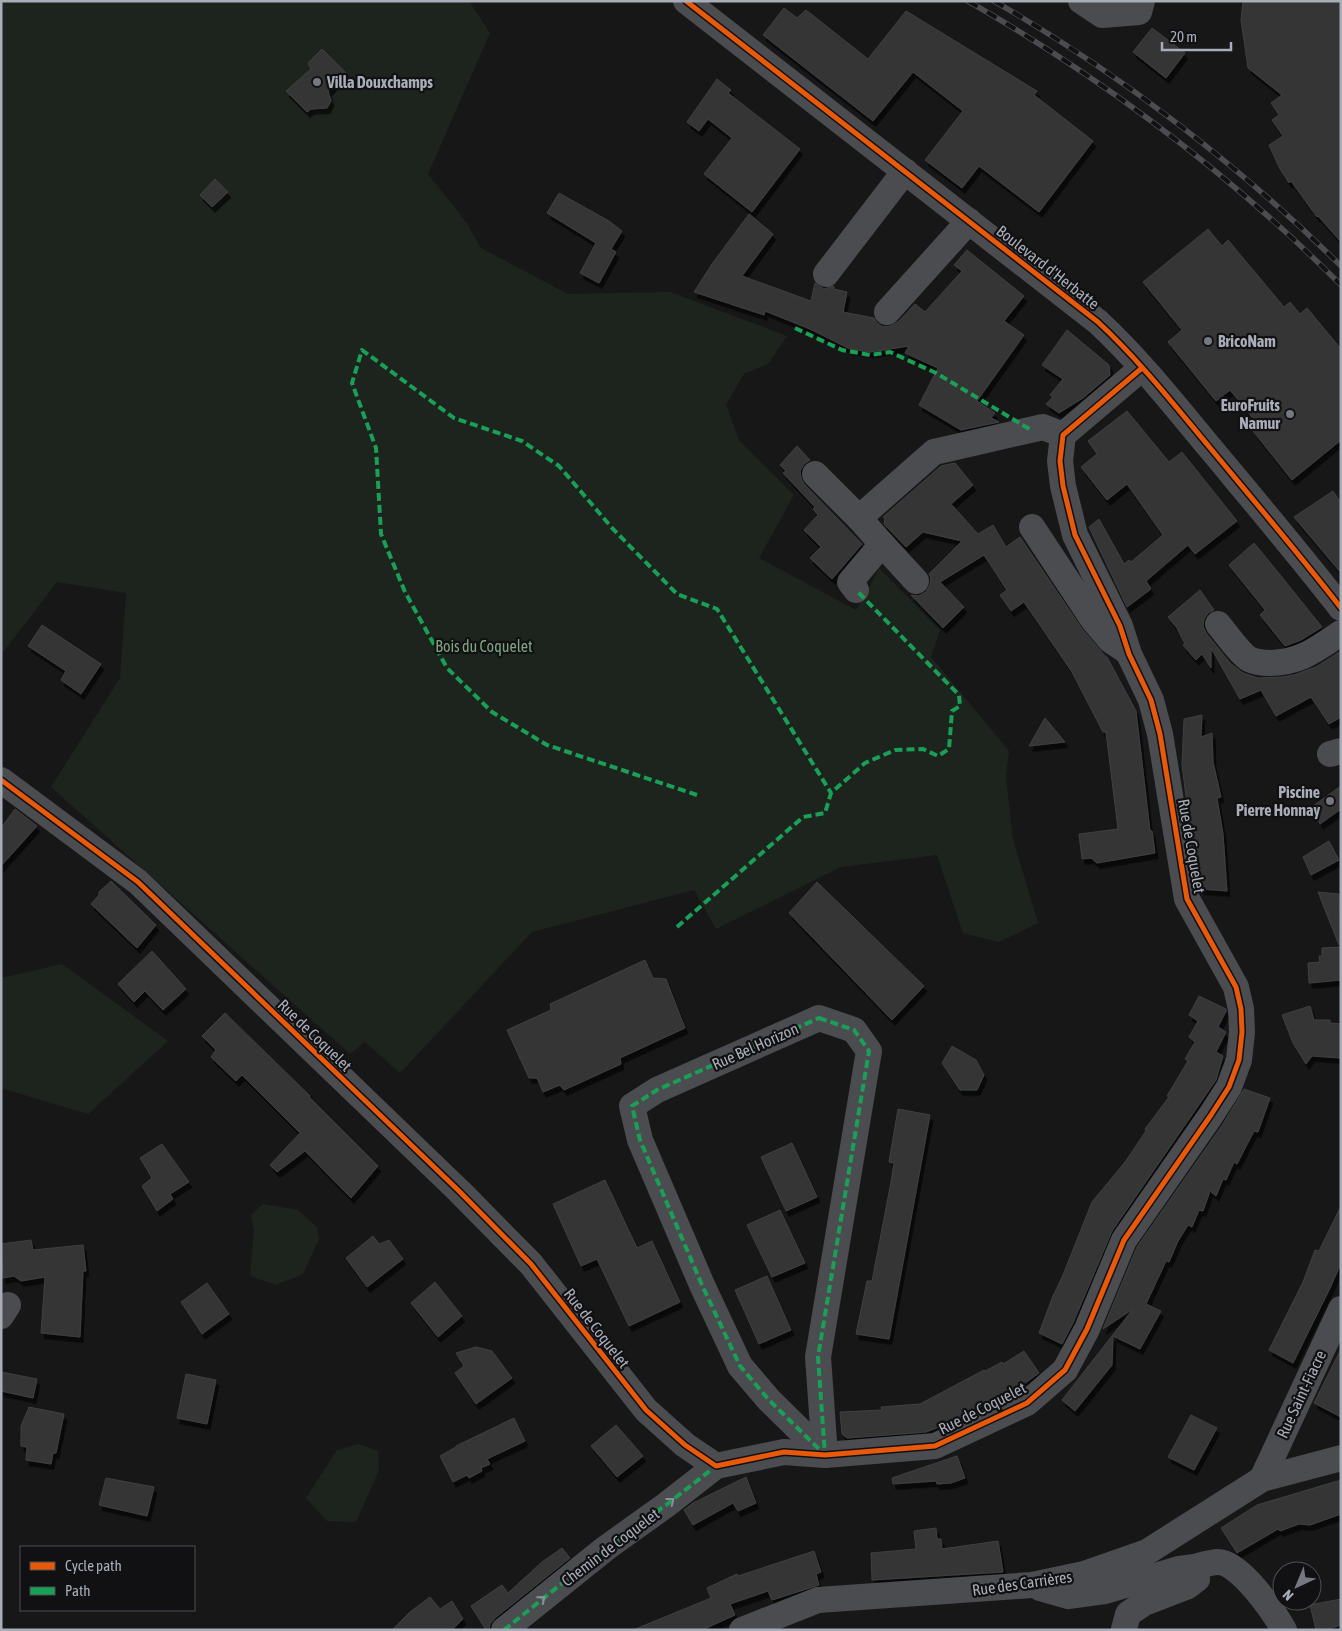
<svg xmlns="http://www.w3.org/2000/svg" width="1342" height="1631" font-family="'Asap Condensed',sans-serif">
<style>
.green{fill:#1d241e}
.building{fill:#353536;stroke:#3f4043;filter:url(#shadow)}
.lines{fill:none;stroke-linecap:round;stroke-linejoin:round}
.minor{stroke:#4b4c50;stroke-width:26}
.rail-casing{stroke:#4b4c4f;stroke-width:5.5}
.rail{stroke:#111113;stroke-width:4;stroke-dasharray:11;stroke-linecap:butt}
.quiet{stroke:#1a9f57;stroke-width:4;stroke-dasharray:8 4;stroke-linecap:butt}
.cycleway-casing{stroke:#111113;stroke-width:8}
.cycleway{stroke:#e8590c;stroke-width:5}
.oneway{stroke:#8c9099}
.poi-dot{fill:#757880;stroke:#111113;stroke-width:2}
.labels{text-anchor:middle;stroke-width:4.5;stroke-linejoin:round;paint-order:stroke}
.poi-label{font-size:16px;font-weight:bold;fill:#a8adb8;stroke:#111113;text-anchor:start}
.street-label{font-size:16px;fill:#a8adb8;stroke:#111113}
.park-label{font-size:16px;fill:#7fa381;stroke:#111113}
</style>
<defs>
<filter id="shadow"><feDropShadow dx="3" dy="5.5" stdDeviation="0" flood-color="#0009"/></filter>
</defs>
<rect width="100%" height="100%" fill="#171717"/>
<!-- green -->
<g class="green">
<polygon points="1,1 469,1 490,33 428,174 466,222 481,248 568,294 670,292 787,336 768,364 744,374 726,405 739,440 794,495 759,558 856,610 866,594 879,568 940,630 931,657 1009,751 1006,777 1013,839 1038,923 999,942 963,933 937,855 841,867 716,929 694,890 532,932 400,1073 365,1042 350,1054 51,787 120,678 126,593 57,582 1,655"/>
<polygon points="62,964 168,1041 88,1114 4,1089 1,1090 1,978"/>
<polygon points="263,1204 298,1210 317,1227 319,1239 303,1274 276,1285 250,1276 254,1230 251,1215"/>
<polygon points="358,1444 378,1451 379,1470 356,1522 327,1521 306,1498 337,1450"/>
</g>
<!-- building -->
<g class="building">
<polygon points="1243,1 1341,1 1341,242 1318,216 1317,217 1291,181 1289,183 1280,169 1269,145 1283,136 1272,120 1279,115 1271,103 1282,95 1248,68 1241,20"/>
<polygon points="784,8 797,18 806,10 868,59 906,11 1037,91 1034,95 1093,141 1039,212 979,166 962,188 925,160 963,111 913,72 873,121 763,35"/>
<polygon points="1152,28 1185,53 1166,78 1133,52"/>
<polygon points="322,49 346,73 328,91 331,101 327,108 311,109 307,112 286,91 311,69 308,63"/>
<polygon points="717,79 731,90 728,93 800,149 752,212 704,174 732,138 708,119 699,131 687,122"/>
<polygon points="215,179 228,192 212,207 200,195"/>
<polygon points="559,193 609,221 622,231 611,249 616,252 599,283 580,273 596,243 547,213"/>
<polygon points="749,214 773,234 742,276 811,301 815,283 824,289 834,286 834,289 847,292 843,312 874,318 877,323 883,327 891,326 898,322 915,304 925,312 962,271 954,265 967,250 1024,296 1004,321 1024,335 977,401 995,413 991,418 999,422 961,430 919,405 938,368 905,353 909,346 870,352 850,349 810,329 765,311 764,315 694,292 712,264"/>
<polygon points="1208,229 1222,246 1228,240 1284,307 1290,302 1300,314 1307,308 1341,349 1341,440 1292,480 1253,431 1259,426 1230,390 1216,401 1168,342 1182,330 1143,282"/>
<polygon points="1067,330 1109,365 1110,375 1083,398 1059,413 1046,404 1053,397 1050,395 1063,379 1042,365"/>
<polygon points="1127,411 1169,462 1182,452 1237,521 1195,554 1188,545 1146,581 1151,589 1127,607 1089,527 1099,519 1124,564 1129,560 1131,562 1163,535 1127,484 1107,500 1081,467 1097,454 1088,441"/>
<polygon points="797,446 810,460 804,464 800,471 801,478 804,484 862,544 832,579 810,558 821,547 804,530 818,515 813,509 815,507 783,473 786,471 780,465"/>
<polygon points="955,463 973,485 951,504 978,534 993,525 1006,547 1020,537 1082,629 1106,657 1107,657 1136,711 1150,831 1152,831 1155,853 1097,863 1091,858 1082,859 1079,834 1118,829 1106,732 1103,732 1072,672 1024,602 1011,611 1000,595 1007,590 984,555 940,582 964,607 943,628 911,595 919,596 926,592 930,585 931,578 929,574 962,541 923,532 906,547 884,524 885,519 883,517 941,466"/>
<polygon points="1333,491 1341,503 1341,573 1294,517"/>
<polygon points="1254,543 1277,571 1322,627 1301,640 1285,646 1260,615 1265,610 1229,565"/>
<polygon points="1200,590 1214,610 1208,613 1204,619 1203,626 1206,633 1230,663 1243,673 1258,678 1283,677 1294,675 1316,667 1341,651 1341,717 1329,724 1311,697 1276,716 1261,690 1240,699 1211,648 1211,668 1202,654 1196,660 1183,645 1185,644 1177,628 1168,617"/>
<polygon points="42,625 101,664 81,694 61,680 66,671 28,646"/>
<polygon points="1202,715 1201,737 1212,733 1213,762 1221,797 1217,798 1223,834 1227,891 1201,889 1188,813 1182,764 1184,719"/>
<polygon points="1045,718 1065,742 1029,746"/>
<polygon points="1341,786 1341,809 1320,824 1313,806"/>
<polygon points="15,809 37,826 1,866 1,828"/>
<polygon points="1329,841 1339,860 1311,875 1303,857"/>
<polygon points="111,881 156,925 137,948 91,904 99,895 99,892"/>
<polygon points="817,882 924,986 892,1020 789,913"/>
<polygon points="1318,892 1339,894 1341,944 1339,945"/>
<polygon points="1341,947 1341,980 1309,983 1308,963 1320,962 1319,956 1322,956 1322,948"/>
<polygon points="152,951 186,989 163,1010 145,991 134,1002 118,984"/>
<polygon points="645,960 653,978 666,979 685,1028 620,1058 621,1064 564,1090 560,1085 543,1092 537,1078 529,1078 507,1030 551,1010 550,1004"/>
<polygon points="1199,996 1226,1009 1226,1011 1218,1027 1226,1032 1216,1052 1223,1056 1216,1080 1112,1231 1073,1323 1062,1344 1039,1333 1053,1296 1063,1275 1092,1202 1125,1162 1146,1131 1145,1129 1169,1097 1167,1096 1188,1061 1185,1059 1195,1042 1189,1037 1198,1021 1189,1015"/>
<polygon points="1310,1006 1314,1020 1330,1020 1330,1023 1341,1024 1341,1058 1312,1056 1306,1064 1293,1043 1282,1015"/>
<polygon points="225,1013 310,1096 309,1097 378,1166 351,1198 305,1151 277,1172 270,1165 300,1133 242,1075 236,1081 211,1057 216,1050 202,1036"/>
<polygon points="952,1046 976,1060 984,1075 977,1090 960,1090 942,1063"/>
<polygon points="1244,1089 1270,1098 1258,1132 1254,1131 1237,1164 1234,1162 1226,1180 1223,1179 1216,1196 1210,1191 1203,1211 1199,1210 1192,1227 1188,1225 1178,1241 1169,1262 1166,1261 1146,1304 1161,1311 1140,1349 1113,1336 1112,1365 1075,1411 1062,1400 1133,1309 1103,1329 1137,1247 1223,1124"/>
<polygon points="898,1109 930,1115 889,1339 856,1334 867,1281 872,1281 891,1182 894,1163 889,1162"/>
<polygon points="792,1143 817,1197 786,1211 761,1157"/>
<polygon points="162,1144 189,1182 170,1194 173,1199 157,1211 142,1186 152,1178 140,1158"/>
<polygon points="605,1180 637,1248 652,1241 680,1302 629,1326 597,1259 581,1266 553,1204"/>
<polygon points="1341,1206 1341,1263 1331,1286 1293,1363 1269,1350 1303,1282 1315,1250 1319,1251"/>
<polygon points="780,1210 805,1263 772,1277 747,1225"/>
<polygon points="373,1236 379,1244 389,1240 403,1259 367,1287 346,1258"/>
<polygon points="31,1240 33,1250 83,1245 86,1271 83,1271 80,1337 41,1333 45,1277 21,1281 14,1276 3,1278 1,1244"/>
<polygon points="767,1276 791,1330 759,1344 735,1290"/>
<polygon points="435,1282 462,1316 438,1337 411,1303"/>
<polygon points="207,1283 229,1314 202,1334 181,1302"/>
<polygon points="476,1347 492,1351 512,1378 476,1404 455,1373 464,1366 456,1353"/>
<polygon points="1341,1349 1341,1417 1314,1403"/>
<polygon points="1024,1351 1039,1373 1017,1389 942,1426 926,1432 847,1438 842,1434 840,1412 882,1410 881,1407 920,1404 984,1370 985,1371 1002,1362 1003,1364"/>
<polygon points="1,1372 37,1379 33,1398 1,1391"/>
<polygon points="186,1374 216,1380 207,1424 177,1418"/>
<polygon points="29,1407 64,1414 56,1453 53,1453 51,1464 26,1460 27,1447 21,1446 21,1426"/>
<polygon points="1191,1415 1217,1428 1194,1470 1168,1457"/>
<polygon points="514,1418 525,1441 487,1459 490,1464 481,1468 482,1471 469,1478 467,1475 453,1482 440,1456 456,1447 456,1446"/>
<polygon points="616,1425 643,1456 617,1477 591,1446"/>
<polygon points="957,1456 965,1478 951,1483 937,1484 936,1481 893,1484 892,1478"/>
<polygon points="746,1477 756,1503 738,1511 733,1503 693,1525 684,1510 693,1503"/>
<polygon points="106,1478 154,1487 147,1516 99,1505"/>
<polygon points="1341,1480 1341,1514 1310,1525 1299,1524 1280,1531 1278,1529 1237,1553 1221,1528 1257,1505"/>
<polygon points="936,1528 937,1539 941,1539 942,1549 998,1541 1003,1572 872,1580 871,1553 916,1549 914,1531"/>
<polygon points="562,1548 570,1558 495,1618 490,1624 489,1630 486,1630 471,1606 502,1585 508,1593 542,1562"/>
<polygon points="814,1551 821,1572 816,1574 819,1585 772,1600 768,1591 730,1604 735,1615 702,1630 633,1630 711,1598 707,1588 737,1574 738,1576"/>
<polygon points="430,1597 440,1609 452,1601 463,1619 452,1630 392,1630 410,1612"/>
<polygon points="1341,1599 1341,1625 1325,1630 1316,1630 1310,1605"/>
</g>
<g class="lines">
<!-- minor -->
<g class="minor">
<path d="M686,1L1098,322C1140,361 1175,406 1211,449C1255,502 1299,554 1341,608"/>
<polyline points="1081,1 1102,15 1139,12 1142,1"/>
<polyline points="826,274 905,171"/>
<polyline points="887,312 969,221"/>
<polyline points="815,474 859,518"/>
<polyline points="1032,527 1094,621 1110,640 1128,652"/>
<polyline points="882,544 916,581"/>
<polyline points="856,590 850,582 882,544 859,518 934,452 1043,427 1063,435"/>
<path d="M1218,624C1225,632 1240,654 1249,659C1255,662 1264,663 1271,663C1302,662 1316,649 1341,633"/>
<polyline points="1330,754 1341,751"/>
<polyline points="1,780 138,882 459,1191 531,1264 646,1410 685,1445 716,1466 784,1452 825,1455 935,1446 1027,1403 1065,1370 1087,1329 1124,1240 1211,1115 1229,1087 1239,1060 1242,1032 1241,1009 1236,987 1187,899 1160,734 1151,700 1129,654 1120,626 1075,535 1063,486 1060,461 1063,435 1142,368"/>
<polygon points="819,1018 854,1030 869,1051 818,1357 825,1455 769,1400 740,1366 702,1285 640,1140 632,1106 657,1090"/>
<polyline points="1,1316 8,1305"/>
<polyline points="1262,1479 1341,1309"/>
<polyline points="1040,1588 1068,1596 1105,1591 1179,1569 1195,1567"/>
<path d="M1124,1629L1128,1614L1144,1603L1188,1586L1197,1579L1195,1567C1202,1565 1211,1562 1218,1562C1240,1562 1274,1612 1284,1630"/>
<polyline points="504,1630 606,1548 666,1505 716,1466"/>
<polyline points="742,1630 818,1600 1032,1585 1084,1574 1147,1552 1262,1479 1341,1458"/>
</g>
<defs>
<g id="rail">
<path d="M968,1C1104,79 1230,174 1341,285"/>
<path d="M994,1C1119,73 1239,165 1341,266"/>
</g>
</defs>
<!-- rail casing -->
<use href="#rail" class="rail-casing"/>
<!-- rail -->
<use href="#rail" class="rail"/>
<!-- quiet -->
<g class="quiet">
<polyline points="795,328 842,350 870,355 890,352 936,373 1031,430"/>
<polyline points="697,795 547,745 492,712 447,668 405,592 381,534 376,448 352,383 362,350 454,418 522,441 559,466 613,529 677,594 717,609 831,793"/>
<polyline points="677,927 803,817 825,813 831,793 865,763 895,750 923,749 938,756 949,749 952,711 960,706 959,695 856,590"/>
<polygon points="819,1018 854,1030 869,1051 818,1357 825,1455 769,1400 740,1366 702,1285 640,1140 632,1106 657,1090"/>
<polyline points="504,1630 606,1548 666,1505 716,1466"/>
</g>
<defs>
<g id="cycleway">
<path d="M686,1L1098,322C1140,361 1175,406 1211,449C1255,502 1299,554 1341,608"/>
<polyline points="1,780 138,882 459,1191 531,1264 646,1410 685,1445 716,1466 784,1452 825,1455 935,1446 1027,1403 1065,1370 1087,1329 1124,1240 1211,1115 1229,1087 1239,1060 1242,1032 1241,1009 1236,987 1187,899 1160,734 1151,700 1129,654 1120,626 1075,535 1063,486 1060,461 1063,435 1142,368"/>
</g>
</defs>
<!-- cycleway casing -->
<use href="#cycleway" class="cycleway-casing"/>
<!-- cycleway -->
<use href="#cycleway" class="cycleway"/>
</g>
<!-- one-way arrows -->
<defs><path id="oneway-chevron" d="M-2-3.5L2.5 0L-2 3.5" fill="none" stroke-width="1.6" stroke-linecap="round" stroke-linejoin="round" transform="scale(1.25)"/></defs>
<g class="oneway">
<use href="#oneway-chevron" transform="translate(671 1501) rotate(-38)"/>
<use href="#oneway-chevron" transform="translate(542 1599) rotate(-39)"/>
</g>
<!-- markers -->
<g class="poi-dot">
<circle cx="317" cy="82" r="5"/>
<circle cx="1208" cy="341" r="5"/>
<circle cx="1290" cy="414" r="5"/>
<circle cx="1330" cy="801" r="5"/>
</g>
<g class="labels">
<!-- poi labels -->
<g class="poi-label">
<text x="327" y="88">Villa Douxchamps</text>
<text x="1218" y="347">BricoNam</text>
<text x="1280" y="411" text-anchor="end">EuroFruits<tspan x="1280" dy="18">Namur</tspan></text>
<text x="1320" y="798" text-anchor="end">Piscine<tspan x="1320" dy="18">Pierre Honnay</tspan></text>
</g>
<!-- street labels -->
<g class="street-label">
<text transform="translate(1048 267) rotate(38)" y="6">Boulevard d'Herbatte</text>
<text transform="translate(1192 846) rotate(80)" y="6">Rue de Coquelet</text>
<text transform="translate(315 1035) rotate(44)" y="6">Rue de Coquelet</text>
<text transform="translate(755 1046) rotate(-24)" y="6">Rue Bel Horizon</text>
<text transform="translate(597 1328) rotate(52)" y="6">Rue de Coquelet</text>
<text transform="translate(1301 1394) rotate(-65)" y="6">Rue Saint-Fiacre</text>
<text transform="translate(982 1408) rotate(-27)" y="6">Rue de Coquelet</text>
<text transform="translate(610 1547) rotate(-37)" y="6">Chemin de Coquelet</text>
<text transform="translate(1022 1583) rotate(-8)" y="6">Rue des Carrières</text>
</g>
<!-- park labels -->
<g class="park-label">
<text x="484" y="652">Bois du Coquelet</text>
</g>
</g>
<!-- border -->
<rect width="1342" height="1631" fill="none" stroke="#a8adb8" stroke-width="5"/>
<!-- legend -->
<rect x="20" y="1546" width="175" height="65" fill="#111113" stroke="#4d4f55"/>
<rect x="30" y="1562" width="25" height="8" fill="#e8590c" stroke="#4d4f55"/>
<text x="65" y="1571" font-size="15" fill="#a8adb8">Cycle path</text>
<rect x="30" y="1587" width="25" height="8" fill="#1a9f57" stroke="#4d4f55"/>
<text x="65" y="1596" font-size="15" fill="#a8adb8">Path</text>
<!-- north arrow -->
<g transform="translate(1297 1586) rotate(224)"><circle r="24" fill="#111113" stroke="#4d4f55"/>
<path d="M0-4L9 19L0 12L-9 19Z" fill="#757880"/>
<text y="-8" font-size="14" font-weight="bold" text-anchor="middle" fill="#a8adb8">N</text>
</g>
<!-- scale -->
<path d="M1162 42v8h69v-8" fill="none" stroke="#a8adb8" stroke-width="2.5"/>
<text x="1170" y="42" font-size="15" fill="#a8adb8" stroke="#111113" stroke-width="4" paint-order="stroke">20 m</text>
</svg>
